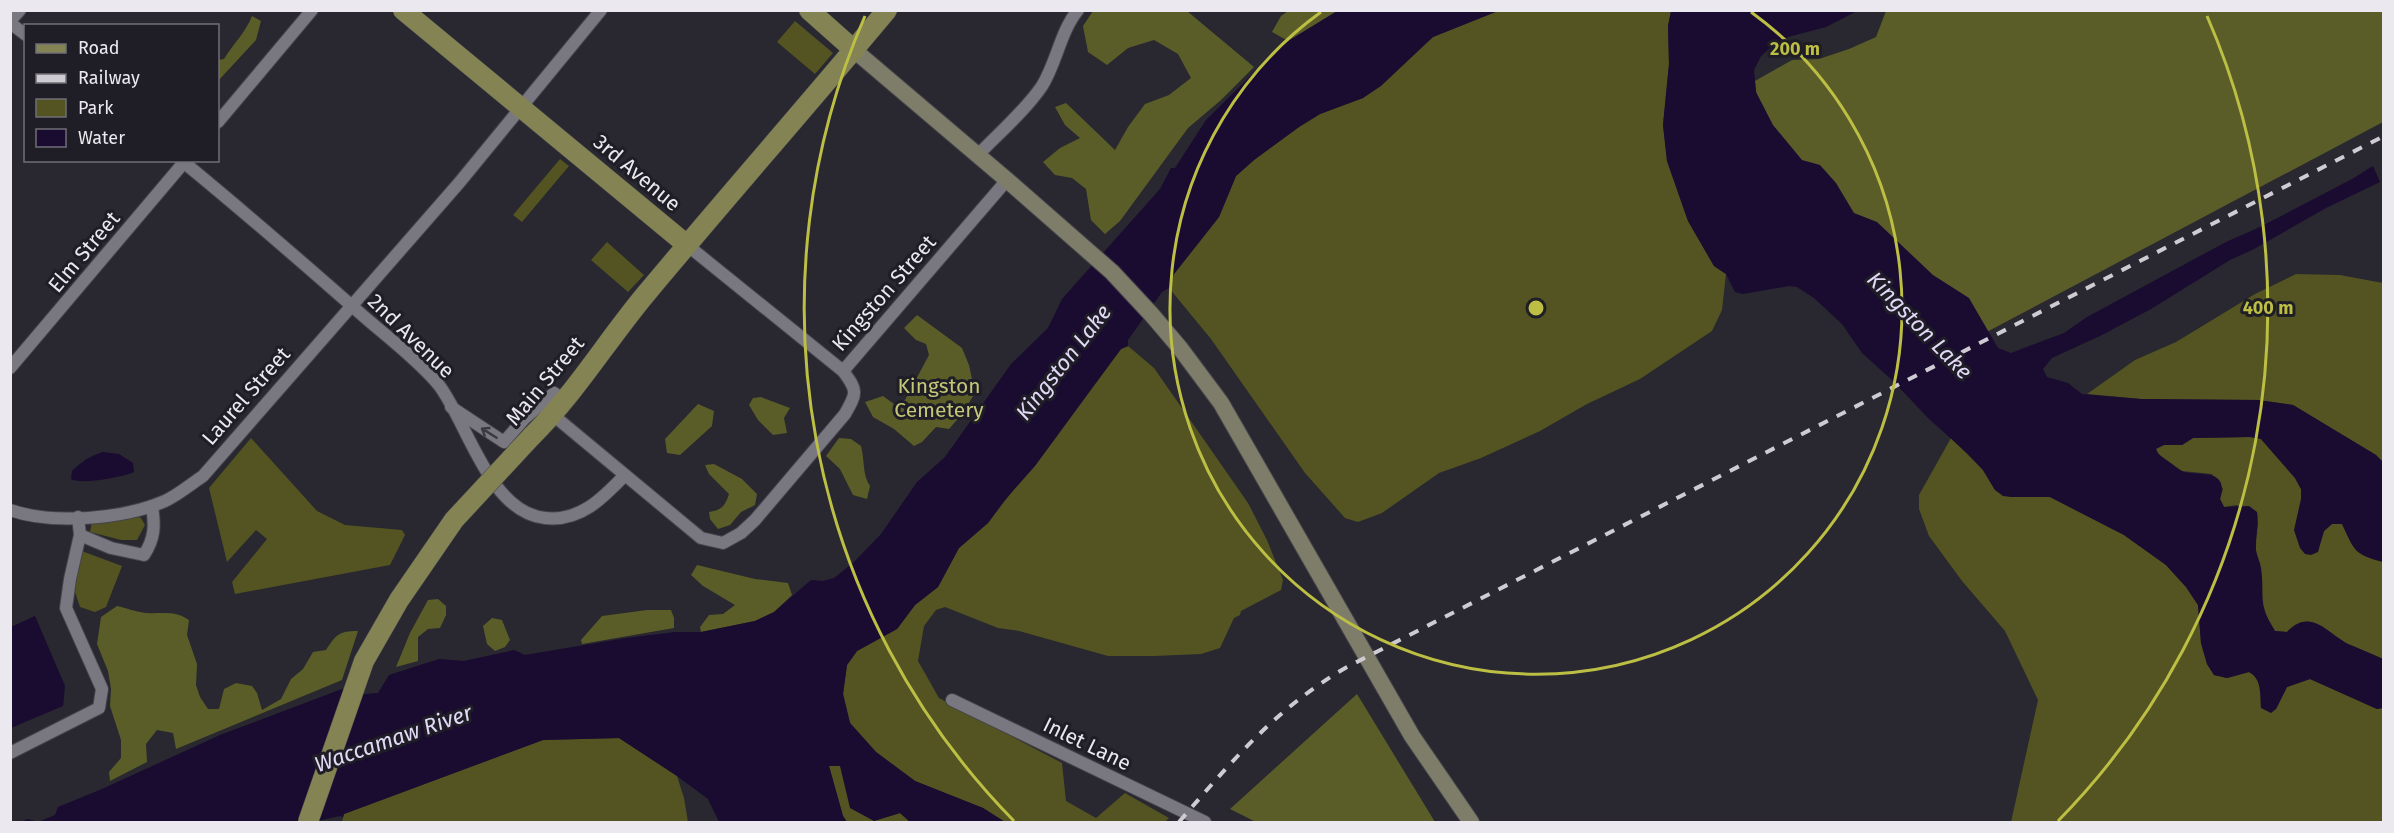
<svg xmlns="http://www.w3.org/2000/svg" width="2394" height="833" font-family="'Fira Sans',sans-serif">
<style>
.green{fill:#535421}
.forest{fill:#5b5d29}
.water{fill:#1a0b31}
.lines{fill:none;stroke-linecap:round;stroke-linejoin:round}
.minor-casing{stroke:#46444b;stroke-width:14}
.secondary-casing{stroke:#46444b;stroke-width:18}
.primary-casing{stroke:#46444b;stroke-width:21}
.minor{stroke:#797780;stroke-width:12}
.secondary{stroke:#7e7d6a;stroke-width:16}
.primary{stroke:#838353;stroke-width:20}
.rail{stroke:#ceccd2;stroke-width:4;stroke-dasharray:10 10;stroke-linecap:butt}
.primary-bridge-casing{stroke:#46444b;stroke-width:21;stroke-linecap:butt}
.primary-bridge{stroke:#838353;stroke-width:20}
.oneway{stroke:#3a3840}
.ring{fill:none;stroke:#bcbf44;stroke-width:3}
.labels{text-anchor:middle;stroke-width:6;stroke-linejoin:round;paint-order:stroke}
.street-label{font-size:21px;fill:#ebe9ef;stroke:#1f1d25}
.park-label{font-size:21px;fill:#c3c777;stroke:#1f1d25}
.water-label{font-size:22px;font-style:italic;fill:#e1d9f7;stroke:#1f1d25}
.centre{fill:#bcbf44;stroke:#1f1d25;stroke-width:3}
.ring-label{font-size:18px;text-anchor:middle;font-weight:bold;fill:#bcbf44;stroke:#1f1d25;stroke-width:6;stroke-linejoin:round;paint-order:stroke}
</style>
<rect width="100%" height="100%" fill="#29272f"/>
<!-- green -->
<g class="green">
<polygon points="1498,11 1671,11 1668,26 1669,64 1663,125 1667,161 1688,221 1714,266 1726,274 1722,310 1712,331 1640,379 1587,404 1540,431 1481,458 1439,473 1382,513 1358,522 1345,518 1305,473 1211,339 1169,288 1174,274 1219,217 1236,176 1254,160 1299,127 1320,114 1363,98 1433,37"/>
<polygon points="795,21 833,53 815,74 777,42"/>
<polygon points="560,159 569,166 522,222 513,215"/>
<polygon points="607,242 644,275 628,292 591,260"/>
<polygon points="2296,274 2340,275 2383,283 2383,462 2376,455 2293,405 2258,400 2141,399 2087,394 2135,360 2176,342 2255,294"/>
<polygon points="1128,346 1154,368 1248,503 1267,540 1283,580 1281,590 1241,611 1240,615 1234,618 1220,648 1201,654 1154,656 1108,656 1019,631 998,628 945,607 936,610 924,626 918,661 939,698 1062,763 1066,801 1096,818 1125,793 1169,818 1165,822 1005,822 983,808 915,781 876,752 850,723 843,694 847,665 857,651 897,629 915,605 938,587 959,548 988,523 1121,349"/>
<path d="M2250,437L2261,439L2295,478L2301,489V499L2317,552L2324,531L2332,524H2342C2354,550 2356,554 2383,562V659C2372,654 2360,649 2348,644C2327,633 2310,607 2287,632L2275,631L2265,614L2261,599L2262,579L2255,548L2258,522L2237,505L2224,507L2220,499L2223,489L2212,474L2182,471L2157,453L2156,448L2164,445H2182L2193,438Z"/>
<polygon points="251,438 317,511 345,525 402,530 405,535 390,565 235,594 232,582 267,539 256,530 227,562 209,488"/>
<polygon points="1951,438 1983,470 1995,490 2011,497 2050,497 2124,535 2166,565 2186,587 2198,605 2201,643 2207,664 2214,675 2227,678 2249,672 2254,675 2276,709 2287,687 2310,679 2377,709 2383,708 2383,822 2011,822 2038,700 2005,631 1962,581 1929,536 1919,509 1919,495"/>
<polygon points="136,516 141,518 145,525 137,540 121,540 90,532 92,521"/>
<polygon points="79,550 122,566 106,607 95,612 80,607 75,592"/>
<polygon points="619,738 677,776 684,798 688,822 342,822 344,814 543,740"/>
<polygon points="829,766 840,766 874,821 900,813 910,822 847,822 843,816"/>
</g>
<!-- forest -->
<g class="forest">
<polygon points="1093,11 1187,11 1254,67 1221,100 1188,128 1120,221 1105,234 1091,220 1086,189 1072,178 1055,175 1043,162 1060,148 1080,138 1065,125 1055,107 1066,103 1115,150 1128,127 1145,104 1169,95 1191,78 1178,54 1154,40 1128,48 1107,65 1088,52 1083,26"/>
<polygon points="1288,11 1359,11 1292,43 1272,32 1281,16"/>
<polygon points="1886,11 2383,11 2383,122 1981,335 1916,280 1759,118 1755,81 1792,60 1819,59 1849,49 1876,37"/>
<path d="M252,16L261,21L256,40L218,81V60L224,59C233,44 246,32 252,16Z"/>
<polygon points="917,315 962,348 969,365 975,393 962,414 949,429 936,427 922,442 914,446 894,429 873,417 865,402 883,396 894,404 905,400 929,355 926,344 916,340 904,328"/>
<polygon points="761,397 790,408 784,418 787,433 773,435 758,420 749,405 753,398"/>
<polygon points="698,404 714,411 712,426 680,455 667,453 665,439"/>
<path d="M839,438L851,439L861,446C865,461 862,474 870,486L867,499L853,495L840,469L826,456Z"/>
<path d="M714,464L742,479L757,494L755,505L741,512L730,525L718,529L710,519L709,512C722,510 725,506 729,494L709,474L705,465Z"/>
<polygon points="697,565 755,579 788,583 792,595 774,612 755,621 701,632 700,627 709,615 723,614 735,605 703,586 691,575"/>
<polygon points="438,599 446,606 446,615 440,628 428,629 418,637 418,661 396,667 410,633 428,600"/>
<path d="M117,606C126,608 136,612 146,613C163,614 174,610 189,620L187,635L197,664L196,685L200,697L208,709H219L224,689L236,683L252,686L257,693L262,710L281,699L291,679L303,669L313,652L326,650C336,635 338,631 358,631L342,680L176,749L173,733L157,730L146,744L147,762L110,781L109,772L121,758V740L110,706L111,689L108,671L97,644L101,617Z"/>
<polygon points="647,610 671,610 674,618 674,628 582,644 581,640 602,616"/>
<polygon points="492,618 502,620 510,640 505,647 495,651 487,644 483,626"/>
<polygon points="1357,694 1435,822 1256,822 1230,809"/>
</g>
<!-- water -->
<g class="water">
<polygon points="1337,11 1498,11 1433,37 1381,86 1363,98 1320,114 1299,127 1254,160 1236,176 1219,217 1174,274 1169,288 1162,292 1128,340 1128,346 1121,349 1035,466 1004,501 988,523 959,548 938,587 915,605 897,629 857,651 847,665 843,694 850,723 876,752 915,781 983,808 1005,822 910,822 900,813 874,821 850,808 840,766 829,766 843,816 847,822 719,822 708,799 677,776 619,738 543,740 344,814 343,817 340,816 313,822 20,822 28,819 38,822 55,815 58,807 102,789 220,735 342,689 354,695 378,693 389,675 439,659 464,661 514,650 525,655 626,638 675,632 701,632 755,621 774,612 811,580 823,581 834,578 854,562 881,534 917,482 945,457 1011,364 1048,328 1062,299 1160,189 1171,168 1175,168 1206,120 1283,44"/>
<path d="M1671,11H1857L1826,27L1788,37L1776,43L1761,56L1754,70L1756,92L1773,125L1802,160L1820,165L1836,183L1854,213L1877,222L1933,275L1969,298L1998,348L2011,353L2064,333L2087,317L2226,242L2260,227L2352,179L2373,166L2380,182L2326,208L2254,249L2230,260L2151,309L2102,335L2052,358L2043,369L2047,377L2068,383L2082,394L2141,399L2258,400L2293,405L2376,455L2383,462V562C2353,554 2355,551 2342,524H2332L2324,531L2318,552L2311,555L2305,554L2300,548L2294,530L2301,499V489L2295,478L2261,439L2250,437L2193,438L2182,445H2164L2156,449C2158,455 2163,458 2169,462C2173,465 2179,470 2184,472C2203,476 2229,469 2220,499L2224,507L2249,506L2257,512C2259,524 2256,533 2256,545C2255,553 2260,560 2261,568C2265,598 2257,602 2275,631L2287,632C2311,607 2327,633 2348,644C2360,649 2372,654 2383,659V708L2377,709L2310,679L2287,687L2276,709L2271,713L2261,708C2260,695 2262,679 2249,672L2227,678L2214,675L2207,664L2201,643L2198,605L2186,587L2166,565L2124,535L2050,497H2011L2003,496L1995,490L1983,470L1968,454L1928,418L1893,381L1862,353L1842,324L1814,298L1797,287L1789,286L1743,294L1735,292L1726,274L1714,266L1688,221L1667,161L1663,125L1669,64L1668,26Z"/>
<path d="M103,452L119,454L133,463L134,472C123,477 81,485 71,479L72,471C82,461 90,456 103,452Z"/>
<polygon points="35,616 65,686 63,706 11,728 11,627"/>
</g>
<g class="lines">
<defs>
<g id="minor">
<polyline points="10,21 20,10"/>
<polyline points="10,23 26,35"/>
<polyline points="218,122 312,10"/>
<path d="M978,155C999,133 1025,111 1042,86C1057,62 1060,32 1078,10"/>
<path d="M181,160C242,210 302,262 361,314C386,336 416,358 438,384C467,420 488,512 545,518C580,522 603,498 625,475"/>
<polyline points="10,368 186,160"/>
<polyline points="843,371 1007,180"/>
<polyline points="451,407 504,442 524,419 554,393 564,400"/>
<path d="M553,415L701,538L723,543L741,533L755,520L845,414C857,393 858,391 843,371L687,245"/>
<path d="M10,510C53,525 124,519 165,501C178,495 191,484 203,476L459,183L601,10"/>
<path d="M80,535L111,548L144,555C155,538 155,525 152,506"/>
<polyline points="952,700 1205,822"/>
<polyline points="10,753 99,708 102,689 66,608 70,579 80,535 78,517"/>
</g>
<polyline id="secondary" points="854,50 1007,180 1112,272 1152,315 1180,348 1221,403 1412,736 1471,822"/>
<g id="primary">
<polyline points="403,10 687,245"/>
<polyline points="809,10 854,50"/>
<path d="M531,437C574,395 606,342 645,295C725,199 807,106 887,10"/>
</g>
</defs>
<!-- minor casing -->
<use href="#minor" class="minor-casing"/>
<!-- secondary casing -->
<use href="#secondary" class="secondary-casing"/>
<!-- primary casing -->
<use href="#primary" class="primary-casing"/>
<!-- minor -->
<use href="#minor" class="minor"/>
<!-- secondary -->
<use href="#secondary" class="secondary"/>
<!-- primary -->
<use href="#primary" class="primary"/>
<!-- rail -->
<path class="rail" d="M1179,822C1232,761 1276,708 1347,667L2384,136"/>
<defs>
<polyline id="primary-bridge" points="308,822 364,661 399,600 454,520 531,437"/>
</defs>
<!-- primary-bridge casing -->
<use href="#primary-bridge" class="primary-bridge-casing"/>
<!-- primary-bridge -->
<use href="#primary-bridge" class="primary-bridge"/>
</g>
<!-- one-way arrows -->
<defs><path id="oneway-shaft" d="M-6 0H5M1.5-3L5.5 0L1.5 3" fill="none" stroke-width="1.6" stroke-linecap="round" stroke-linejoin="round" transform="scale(1.5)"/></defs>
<use class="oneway" href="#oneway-shaft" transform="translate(489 433) rotate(-148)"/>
<!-- distance rings -->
<g class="ring">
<path d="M1751 12A366 366 0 1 1 1321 12"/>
<path d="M1014 821A732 732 0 0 1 865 16M2207 16A732 732 0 0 1 2058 821"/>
</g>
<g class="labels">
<!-- street labels -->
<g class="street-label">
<text transform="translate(637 173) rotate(40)" y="7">3rd Avenue</text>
<text transform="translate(84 252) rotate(-50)" y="7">Elm Street</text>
<text transform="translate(884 293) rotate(-49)" y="7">Kingston Street</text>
<text transform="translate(411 336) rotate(44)" y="7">2nd Avenue</text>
<text transform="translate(545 381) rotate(-50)" y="7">Main Street</text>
<text transform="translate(246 396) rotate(-49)" y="7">Laurel Street</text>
<text transform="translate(1087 744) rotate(26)" y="7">Inlet Lane</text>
</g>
<!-- park labels -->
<g class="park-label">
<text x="939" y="393">Kingston<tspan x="939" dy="24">Cemetery</tspan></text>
</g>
<!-- water labels -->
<g class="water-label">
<text transform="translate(1920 325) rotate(46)" y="8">Kingston Lake</text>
<text transform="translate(1063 362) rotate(-52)" y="8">Kingston Lake</text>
<text transform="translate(393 738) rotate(-19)" y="8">Waccamaw River</text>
</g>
</g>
<circle cx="1536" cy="308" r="9" class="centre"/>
<g class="ring-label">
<text x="1795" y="55">200 m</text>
<text x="2268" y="314">400 m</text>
</g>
<!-- border -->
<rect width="2394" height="833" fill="none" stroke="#ebe9ef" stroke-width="24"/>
<!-- legend -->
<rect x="24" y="24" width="195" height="138" fill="#1f1d25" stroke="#716f76" stroke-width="1.5"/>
<rect x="36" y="44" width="30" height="9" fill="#838353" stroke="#716f76" stroke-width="1.5"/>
<text x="78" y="54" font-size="18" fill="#ebe9ef">Road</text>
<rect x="36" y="74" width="30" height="9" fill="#ceccd2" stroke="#716f76" stroke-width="1.5"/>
<text x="78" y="84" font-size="18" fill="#ebe9ef">Railway</text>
<rect x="36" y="99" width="30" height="18" fill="#535421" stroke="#716f76" stroke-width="1.5"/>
<text x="78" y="114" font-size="18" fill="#ebe9ef">Park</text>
<rect x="36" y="129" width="30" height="18" fill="#1a0b31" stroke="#716f76" stroke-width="1.5"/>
<text x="78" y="144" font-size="18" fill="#ebe9ef">Water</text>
</svg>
